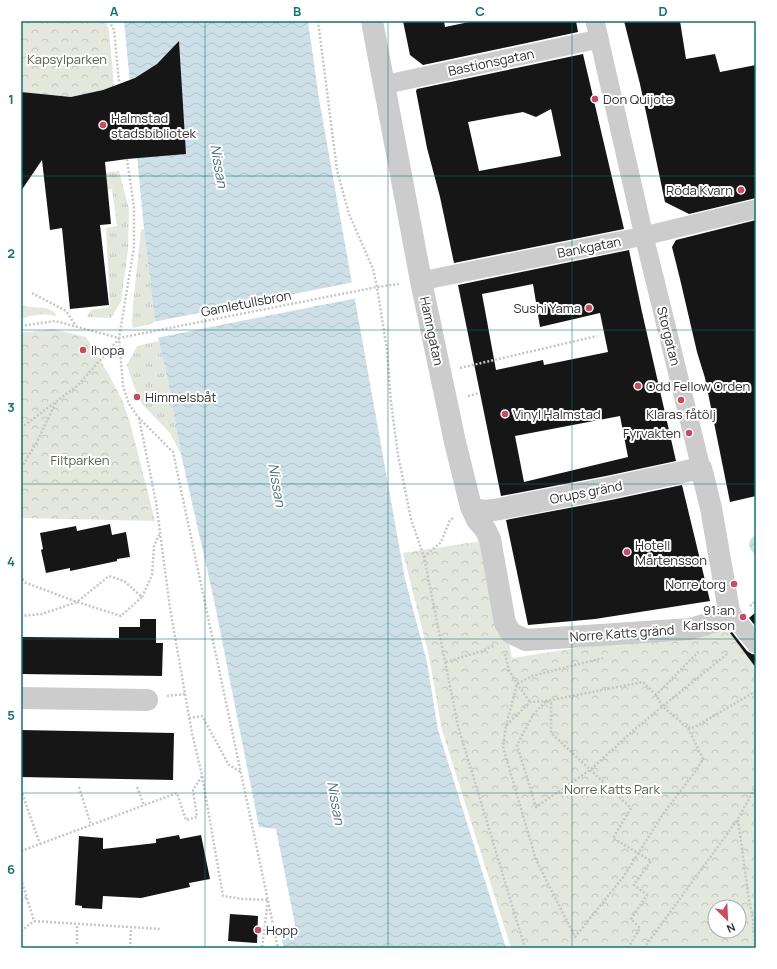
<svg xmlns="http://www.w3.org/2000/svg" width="777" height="969" font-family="Manrope,sans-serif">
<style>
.grass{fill:url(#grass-tufts)}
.forest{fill:url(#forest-crowns);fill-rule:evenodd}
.water{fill:url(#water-waves)}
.pier{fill:#fff}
.building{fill:#161616;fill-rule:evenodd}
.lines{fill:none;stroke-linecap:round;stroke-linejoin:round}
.path{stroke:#c6c6c6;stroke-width:2.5;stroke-dasharray:2 2;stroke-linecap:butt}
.pedestrian{stroke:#ccc;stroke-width:19}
.minor{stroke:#ccc;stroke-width:22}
.grid{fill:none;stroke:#0f766e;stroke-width:1;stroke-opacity:0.55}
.poi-dot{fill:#cf485d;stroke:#fff;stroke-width:1.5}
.labels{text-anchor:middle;stroke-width:4;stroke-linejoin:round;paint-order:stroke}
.park-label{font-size:13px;fill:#556542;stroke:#fff}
.street-label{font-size:13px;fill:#2f2f2f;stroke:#fff}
.poi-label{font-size:13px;fill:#2f2f2f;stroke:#fff;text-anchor:start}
.water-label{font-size:14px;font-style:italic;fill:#477487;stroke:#fff}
.neatline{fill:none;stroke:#0f766e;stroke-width:1.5}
.grid-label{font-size:13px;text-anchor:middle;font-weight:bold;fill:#0f766e}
</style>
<defs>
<pattern id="grass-tufts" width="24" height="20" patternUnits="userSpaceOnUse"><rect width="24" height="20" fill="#e3e7dc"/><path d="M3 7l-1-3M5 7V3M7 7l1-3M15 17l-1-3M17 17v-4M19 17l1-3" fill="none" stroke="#c3c6bd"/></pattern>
<pattern id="forest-crowns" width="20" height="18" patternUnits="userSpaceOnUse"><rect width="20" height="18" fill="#e3e7dc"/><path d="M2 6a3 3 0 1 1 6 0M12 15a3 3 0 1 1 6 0" fill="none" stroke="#c3c6bd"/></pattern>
<pattern id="water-waves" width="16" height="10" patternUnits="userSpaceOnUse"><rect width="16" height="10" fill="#cde0e8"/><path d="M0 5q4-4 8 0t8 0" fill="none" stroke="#b0c0c7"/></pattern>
</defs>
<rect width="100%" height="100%" fill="#fff"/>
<!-- grass -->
<g class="grass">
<polygon points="119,171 129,209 128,250 121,301 111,318 87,317 91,310 110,307 106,228 117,226 112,189 60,196 58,178"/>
<polygon points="144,229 155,323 133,328 132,322 133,305 141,230"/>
<path d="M21,304C25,305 26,307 30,307C40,308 51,306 57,316L43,314L30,316L21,319Z"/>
<polygon points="159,341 168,382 181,454 170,433 142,404 133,384 127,365 137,346"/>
</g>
<!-- forest -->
<g class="forest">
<polygon points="21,21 106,21 109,31 114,86 103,90 71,97 21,92"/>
<polygon points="53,329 86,337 108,373 123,402 131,426 155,521 21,518 21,333"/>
<path d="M488,540L512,658L724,625L756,668V948H511L442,730L429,656L403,553ZM715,907H739V931H715Z"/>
</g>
<!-- water -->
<g class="water">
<polygon points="124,21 308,21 319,99 405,579 427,662 438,730 506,948 284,948 279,927 295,925 276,829 259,827 214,600 181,454 168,382 155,323 144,229"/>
<path d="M756,534V555C747,549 747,540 756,534Z"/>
</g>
<!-- pier -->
<g class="pier">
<polygon points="354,282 357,298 156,338 153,322"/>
<polygon points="259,827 275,829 295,926 279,927 279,925 293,924 274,831 259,829"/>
</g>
<!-- building -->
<g class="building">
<polygon points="403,21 444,21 445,27 474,21 576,21 578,32 423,65 410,55"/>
<polygon points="624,21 680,21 686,59 715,54 720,72 756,65 756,198 689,214 665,202 640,84"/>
<polygon points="179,41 186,154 127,159 105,162 111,224 100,225 109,305 70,309 62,228 50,230 42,160 21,191 21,92 71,97 103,90 135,78 157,64"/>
<path d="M583,54L624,229L454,263L440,197L427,148L416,91L417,89ZM551,109L561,156L479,171L468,122L523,112L536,117Z"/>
<polygon points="756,220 756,496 730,502 705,378 697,352 680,279 672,247 676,240"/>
<path d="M629,250L642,312L676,461L606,476L501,496L458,285ZM533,284L540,327L600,313L608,352L544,365L543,360L496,370L482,294ZM620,416L628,457L524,482L515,436Z"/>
<polygon points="682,485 710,601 595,619 528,625 506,520 611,500"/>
<polygon points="110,524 112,535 126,532 130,557 117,559 117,561 70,571 70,568 46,573 41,550 43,549 40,533 76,526 77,531"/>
<polygon points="756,612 756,627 749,618"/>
<polygon points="140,619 156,619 156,643 163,643 162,676 21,674 21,637 119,638 119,627 140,627"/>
<polygon points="732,632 747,651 752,654 756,655 756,668 730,633"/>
<polygon points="21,730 174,733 173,780 21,777"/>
<polygon points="179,835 180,839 201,835 210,879 189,883 190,887 141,898 103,896 102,909 82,908 82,906 75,905 79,836 103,838 103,849 156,843 156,839"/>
<polygon points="230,914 258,916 257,943 228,941"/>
</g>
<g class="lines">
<!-- path -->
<g class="path">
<polyline points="109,21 114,30 119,82"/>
<polyline points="318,21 337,170 349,214 373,269 377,287 387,350 391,402 398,455 411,519 424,557 458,726 525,948"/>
<polyline points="127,159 134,208 134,247 119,338 123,386 129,404 138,417 173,452 278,948"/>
<polyline points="32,293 66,311 76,326"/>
<polyline points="21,326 55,321 119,338 377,287 399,284"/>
<polyline points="460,368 597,336"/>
<polyline points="468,396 479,393"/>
<polyline points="139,418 156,502 170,608 185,694 192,733 202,775 223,896 243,899 268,900 262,948"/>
<polyline points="21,428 77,386 119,339"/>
<polyline points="21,468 36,444 56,402"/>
<polyline points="424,557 441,542 450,520 453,518"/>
<polyline points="21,575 24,582"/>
<polyline points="21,581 77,602 121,616 142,597 124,581 109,576 77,602 42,614 21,616"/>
<polyline points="142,597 152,575 154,546 160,533"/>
<polyline points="750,606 756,601"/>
<polyline points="505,654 509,670 517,684 530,702"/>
<polyline points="446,662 482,651 495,645"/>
<polyline points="656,695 643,682 546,701 530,702 506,726 503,747 536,860 575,937 624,876 663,814 695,772 703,759 688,728 662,706 656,695 700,650"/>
<polyline points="167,696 185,694"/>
<polyline points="189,718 202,716 229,765 241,772"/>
<polyline points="506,726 517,684 532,676 603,658"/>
<polyline points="688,728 695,727 756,691"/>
<polyline points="79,787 91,825"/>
<polyline points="137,787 144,805"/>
<polyline points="21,790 40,844"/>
<polyline points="738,820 749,900 753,919 755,948"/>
<polyline points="21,851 177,793 186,820 197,817 193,790 202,776"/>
<polyline points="21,879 34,921 160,929"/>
<polyline points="21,900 27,897"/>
<polyline points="21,931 34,921"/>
<polyline points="77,948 77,925"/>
<polyline points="130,948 131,928"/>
<polyline points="628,948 640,928 631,919 647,895 634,885 651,861 613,838 631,808 551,733 551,703 546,701 533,715 517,745 536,807 590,770 636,728 727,654"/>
<polyline points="644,948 738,819 756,786"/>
</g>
<!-- pedestrian -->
<g class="pedestrian">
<polyline points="595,21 644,236 701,468"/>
<polyline points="383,85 599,39"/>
<polyline points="421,281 644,236 756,209"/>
<polyline points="729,611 756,644"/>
</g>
<!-- minor -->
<g class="minor">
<polyline points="372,21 421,281 455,442 471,507 477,520 485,529 490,539 505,623 511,633 526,640 690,629 717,621 729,611 711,508 701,468 609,488 494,510 482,511 471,507"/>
<polyline points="21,698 147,700"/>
</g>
</g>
<!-- grid -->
<path class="grid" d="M205,21V948M388,21V948M572,21V948M21,176H756M21,330H756M21,484H756M21,639H756M21,793H756"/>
<!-- markers -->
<g class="poi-dot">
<circle cx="595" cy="99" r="4"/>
<circle cx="103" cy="125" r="4"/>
<circle cx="741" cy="190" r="4"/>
<circle cx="589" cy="308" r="4"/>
<circle cx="83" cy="350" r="4"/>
<circle cx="638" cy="386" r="4"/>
<circle cx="137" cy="397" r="4"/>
<circle cx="681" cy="400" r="4"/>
<circle cx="505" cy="414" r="4"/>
<circle cx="689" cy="433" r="4"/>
<circle cx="627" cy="552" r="4"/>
<circle cx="734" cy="584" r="4"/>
<circle cx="743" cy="617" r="4"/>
<circle cx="258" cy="930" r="4"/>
</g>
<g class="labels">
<!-- park labels -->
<g class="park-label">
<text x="67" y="64">Kapsylparken</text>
<text x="80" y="465">Filtparken</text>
<text x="612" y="794">Norre Katts Park</text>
</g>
<!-- street labels -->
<g class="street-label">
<text transform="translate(491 62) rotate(-12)" y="5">Bastionsgatan</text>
<text transform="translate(589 247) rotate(-11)" y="5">Bankgatan</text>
<text transform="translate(246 303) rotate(-11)" y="5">Gamletullsbron</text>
<text transform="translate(432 331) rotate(78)" y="5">Hamngatan</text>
<text transform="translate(669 336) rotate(76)" y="5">Storgatan</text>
<text transform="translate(586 492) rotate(-11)" y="5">Orups gränd</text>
<text transform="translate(622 633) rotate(-4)" y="5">Norre Katts gränd</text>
</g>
<!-- poi labels -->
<g class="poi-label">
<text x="603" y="104">Don Quijote</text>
<text x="111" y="123">Halmstad<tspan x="111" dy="15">stadsbibliotek</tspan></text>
<text x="733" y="195" text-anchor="end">Röda Kvarn</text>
<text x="581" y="313" text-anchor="end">Sushi Yama</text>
<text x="91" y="355">Ihopa</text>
<text x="646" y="391">Odd Fellow Orden</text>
<text x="145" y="402">Himmelsbåt</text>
<text x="513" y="419">Vinyl Halmstad</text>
<text x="681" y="419" text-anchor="middle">Klaras fåtölj</text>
<text x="681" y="438" text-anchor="end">Fyrvakten</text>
<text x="635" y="550">Hotell<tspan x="635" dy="15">Mårtensson</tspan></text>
<text x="726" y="589" text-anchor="end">Norre torg</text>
<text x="735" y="615" text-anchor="end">91:an<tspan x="735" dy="15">Karlsson</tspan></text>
<text x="266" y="935">Hopp</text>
</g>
<!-- water labels -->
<g class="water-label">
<text transform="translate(219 166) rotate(80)" y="5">Nissan</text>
<text transform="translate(277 485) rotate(80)" y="5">Nissan</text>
<text transform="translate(336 803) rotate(80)" y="5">Nissan</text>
</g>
</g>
<!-- border -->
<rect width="777" height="969" fill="none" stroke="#ffffff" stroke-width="44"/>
<!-- north arrow -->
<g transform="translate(727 919) rotate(156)"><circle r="19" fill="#ffffff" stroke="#acacac"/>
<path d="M0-3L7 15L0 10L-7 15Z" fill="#cf485d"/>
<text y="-6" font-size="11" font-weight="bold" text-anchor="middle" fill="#2f2f2f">N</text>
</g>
<rect x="22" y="22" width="733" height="925" class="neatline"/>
<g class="grid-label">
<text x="114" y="16">A</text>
<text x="297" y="16">B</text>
<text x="480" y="16">C</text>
<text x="663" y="16">D</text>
<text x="11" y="104">1</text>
<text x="11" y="258">2</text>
<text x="11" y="412">3</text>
<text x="11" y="566">4</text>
<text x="11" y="720">5</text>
<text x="11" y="874">6</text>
</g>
</svg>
